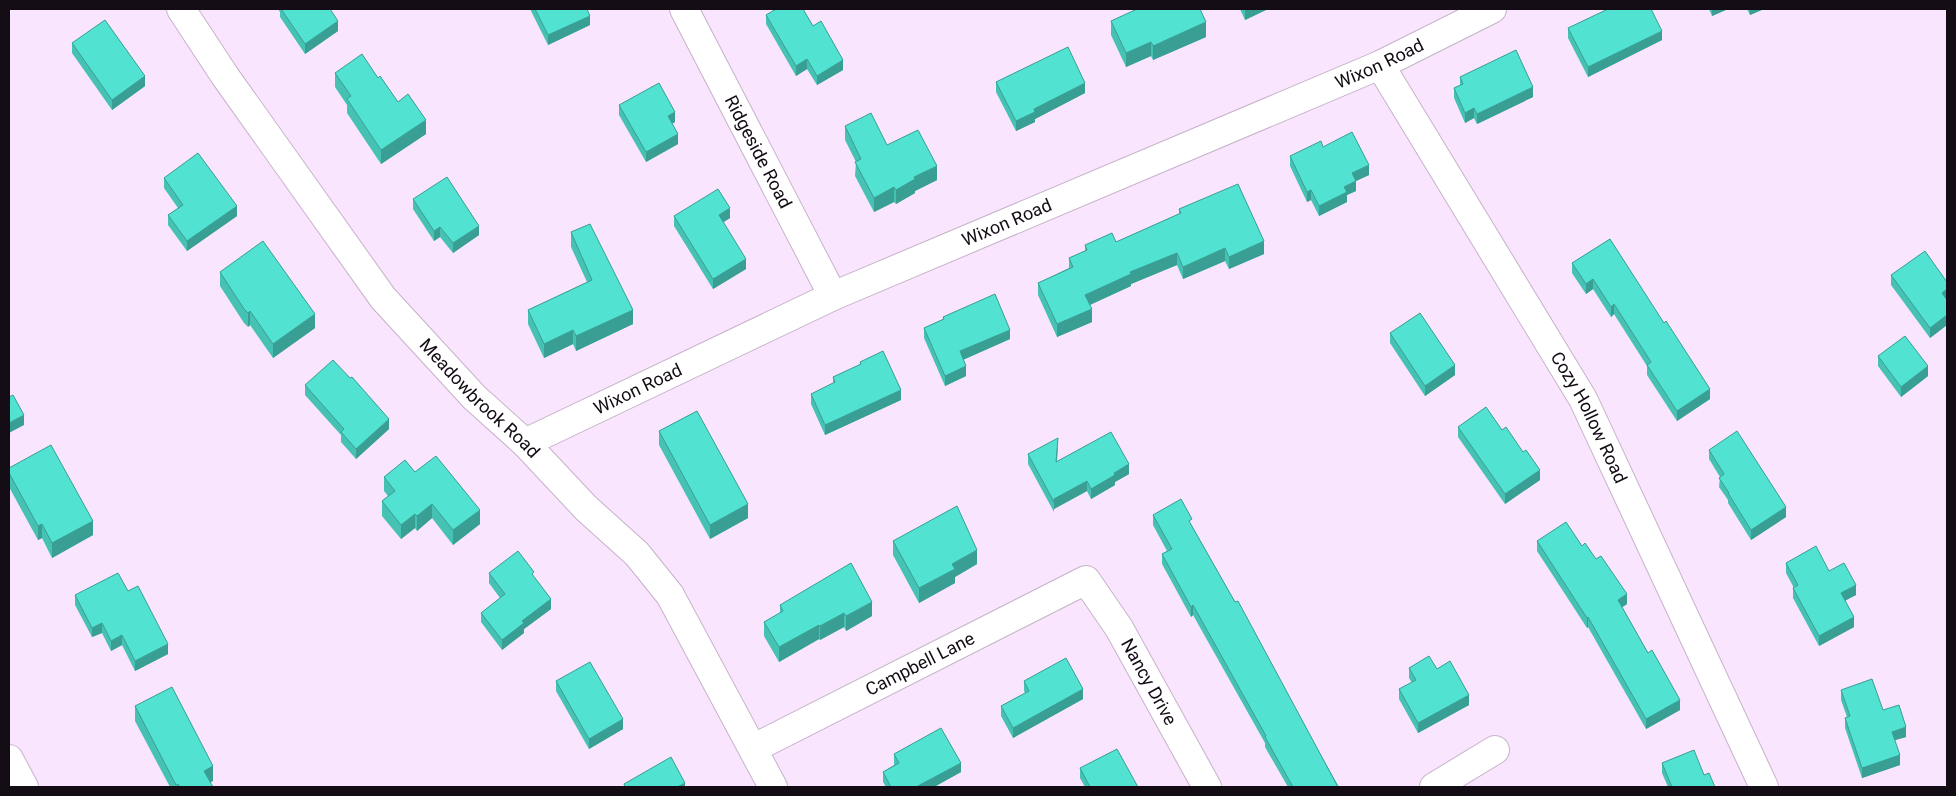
<svg xmlns="http://www.w3.org/2000/svg" width="1956" height="796" font-family="Roboto,sans-serif">
<style>
.lines{fill:none;stroke-linecap:round;stroke-linejoin:round}
.minor-casing{stroke:#c6b2c9;stroke-width:30}
.minor{stroke:#fff;stroke-width:28}
.wall{fill:#46c2b5}
.shaded-wall{fill:#399e93}
.building{fill:#51e2d2;stroke:#399e93}
.labels{text-anchor:middle;stroke-width:4.5;stroke-linejoin:round;paint-order:stroke}
.street-label{font-size:18px;fill:#130c14;stroke:#fcf8fd}
</style>
<rect width="100%" height="100%" fill="#f9e5fd"/>
<g class="lines">
<defs>
<g id="minor">
<path id="s1" d="M181,9L225,76L383,298L474,397L525,443L586,508L637,554L670,595L773,787"/>
<path id="s2" d="M684,9L833,296"/>
<path id="s3" d="M1380,65L1583,399L1764,787"/>
<path id="s4" d="M525,443L833,296L1380,65L1492,9"/>
<path id="s5" d="M754,748L1086,580L1119,628L1207,787"/>
<polyline points="9,759 24,787"/>
<polyline points="1434,787 1495,750"/>
</g>
</defs>
<!-- minor casing -->
<use href="#minor" class="minor-casing"/>
<!-- minor -->
<use href="#minor" class="minor"/>
</g>
<!-- wall -->
<g class="wall">
<polygon points="278,9 330,9 338,31 305,54 280,17 280,12"/>
<polygon points="530,9 587,9 590,25 548,45"/>
<polygon points="1134,9 1200,9 1206,37 1153,60 1151,56 1126,67 1111,35 1111,21 1134,11"/>
<polygon points="1240,9 1268,9 1245,20"/>
<polygon points="1709,9 1728,9 1712,16"/>
<polygon points="1747,9 1764,9 1750,15"/>
<polygon points="766,15 813,26 843,70 817,85 807,69 796,76 766,24"/>
<polygon points="1568,28 1662,40 1588,77 1568,38"/>
<polygon points="72,43 145,86 112,110 72,53"/>
<polygon points="335,73 378,78 398,102 426,134 381,164 347,113 347,105 335,87"/>
<polygon points="1460,77 1533,97 1477,124 1474,118 1465,123 1454,98 1454,88 1460,85"/>
<polygon points="996,82 1085,93 1035,119 1035,122 1016,131 996,92"/>
<polygon points="619,105 675,122 672,124 678,144 646,162 619,115"/>
<polygon points="845,126 887,145 937,180 915,191 915,193 896,204 894,202 874,212 855,176 856,162 845,140"/>
<polygon points="1323,147 1369,175 1356,181 1356,191 1347,195 1347,202 1319,216 1311,200 1307,202 1290,166 1290,156"/>
<polygon points="164,178 237,216 187,251 168,225 168,215 178,208 164,188"/>
<polygon points="413,199 479,235 453,253 440,237 434,241 413,209"/>
<polygon points="1179,209 1264,254 1229,269 1225,261 1183,279 1177,265 1131,284 1131,286 1090,305 1092,322 1057,337 1038,295 1038,283 1069,268 1069,258 1085,251 1085,245 1116,242 1179,214"/>
<polygon points="674,216 730,218 723,222 746,269 713,289 674,226"/>
<polygon points="571,232 633,324 576,351 573,344 544,358 528,324 528,310 587,282 571,247"/>
<polygon points="1610,239 1710,399 1677,421 1647,375 1647,366 1614,314 1611,317 1593,289 1586,294 1572,273 1572,263"/>
<polygon points="220,272 315,328 273,358 250,325 248,327 244,323 220,286"/>
<polygon points="1891,275 1947,282 1947,325 1930,338 1891,285"/>
<polygon points="943,317 1010,339 963,360 966,376 945,386 924,338 924,328 943,319"/>
<polygon points="1390,333 1455,375 1425,396 1390,343"/>
<polygon points="1878,356 1928,376 1901,397 1878,366"/>
<polygon points="860,362 901,400 825,435 811,404 811,394 833,383 833,377 860,365"/>
<polygon points="305,385 389,429 356,459 341,442 341,435 305,395"/>
<polygon points="1458,427 1502,430 1540,480 1505,504 1458,437"/>
<polygon points="659,431 748,518 710,539 659,445"/>
<polygon points="1058,448 1057,462 1129,474 1115,482 1115,485 1091,499 1087,491 1054,509 1054,512 1028,464 1028,454"/>
<polygon points="1709,450 1786,517 1751,540 1728,503 1728,500 1719,487 1720,477 1709,459"/>
<polygon points="9,468 93,535 52,558 42,538 38,540 9,487"/>
<polygon points="415,472 480,524 453,545 432,518 417,531 415,528 401,539 382,516 382,501 388,496 384,491 384,477"/>
<polygon points="1153,515 1192,526 1339,787 1288,787 1265,747 1265,743 1193,615 1191,617 1162,564 1162,554 1167,551 1153,525"/>
<polygon points="893,541 977,564 955,577 955,583 919,603 893,555"/>
<polygon points="1537,541 1582,546 1596,559 1627,604 1622,607 1680,710 1646,729 1588,627 1587,628 1537,551"/>
<polygon points="1786,563 1829,571 1856,595 1845,600 1854,627 1819,646 1793,598 1793,588 1794,588 1786,573"/>
<polygon points="489,573 534,578 551,609 524,629 524,633 502,650 481,622 481,613 500,598 489,583"/>
<polygon points="128,591 168,654 135,671 122,645 111,651 102,633 92,637 75,605 75,595"/>
<polygon points="780,605 872,616 846,631 844,627 820,640 819,639 779,662 764,636 764,622 780,613"/>
<polygon points="1409,668 1437,669 1469,705 1418,733 1399,699 1399,689 1412,683 1409,678"/>
<polygon points="556,681 623,729 589,749 556,691"/>
<polygon points="1024,681 1083,699 1013,738 1001,716 1001,706 1025,693 1024,691"/>
<polygon points="1841,690 1883,710 1906,737 1895,740 1900,765 1862,778 1845,728 1845,718 1847,717 1841,700"/>
<polygon points="135,706 213,781 210,782 213,787 170,787 135,721"/>
<polygon points="894,754 961,772 934,787 886,787 883,782 883,772 894,765"/>
<polygon points="1662,763 1704,775 1715,787 1668,787 1662,773"/>
<polygon points="1080,768 1138,787 1085,787 1080,778"/>
</g>
<!-- shaded-wall -->
<g class="shaded-wall">
<polygon points="1245,9 1268,9 1245,20"/>
<polygon points="1712,9 1728,9 1712,16"/>
<polygon points="1750,9 1764,9 1750,15"/>
<polygon points="590,16 590,25 548,45 548,35"/>
<polygon points="338,21 338,31 305,54 305,44"/>
<polygon points="1206,22 1206,37 1153,60 1153,46"/>
<polygon points="1662,31 1662,40 1588,77 1588,67"/>
<polygon points="1151,42 1151,56 1126,67 1126,53"/>
<polygon points="807,59 807,69 796,76 796,66"/>
<polygon points="843,60 843,70 817,85 817,76"/>
<polygon points="145,76 145,86 112,110 112,100"/>
<polygon points="1085,83 1085,93 1035,119 1035,122 1016,131 1016,121 1034,109"/>
<polygon points="1533,87 1533,97 1477,124 1477,114"/>
<polygon points="1474,108 1474,118 1465,123 1465,113"/>
<polygon points="675,112 675,122 668,126 668,116"/>
<polygon points="426,120 426,134 381,164 381,150"/>
<polygon points="678,134 678,144 646,162 646,152"/>
<polygon points="1369,165 1369,175 1356,181 1356,191 1347,195 1347,202 1319,216 1319,206 1344,187 1352,173"/>
<polygon points="937,166 937,180 915,191 915,193 896,204 896,190 914,177"/>
<polygon points="894,187 894,202 874,212 874,198"/>
<polygon points="1311,190 1311,200 1307,202 1307,192"/>
<polygon points="237,206 237,216 187,251 187,241"/>
<polygon points="730,208 730,218 719,225 719,215"/>
<polygon points="479,226 479,235 453,253 453,243"/>
<polygon points="440,227 440,237 434,241 434,231"/>
<polygon points="1264,241 1264,254 1229,269 1229,257"/>
<polygon points="1225,248 1225,261 1183,279 1183,267"/>
<polygon points="1177,253 1177,265 1131,284 1131,286 1085,307 1085,295 1130,272"/>
<polygon points="746,259 746,269 713,289 713,279"/>
<polygon points="1593,279 1593,289 1586,294 1586,284"/>
<polygon points="1947,289 1947,299 1942,303 1942,293"/>
<polygon points="1614,304 1614,314 1611,317 1611,307"/>
<polygon points="1092,309 1092,322 1057,337 1057,324"/>
<polygon points="633,310 633,324 576,351 576,336"/>
<polygon points="250,311 250,325 248,327 248,313"/>
<polygon points="315,314 315,328 273,358 273,344"/>
<polygon points="1947,315 1947,325 1930,338 1930,328"/>
<polygon points="573,330 573,344 544,358 544,344"/>
<polygon points="1010,330 1010,339 960,361 960,351"/>
<polygon points="1455,365 1455,375 1425,396 1425,386"/>
<polygon points="966,366 966,376 945,386 945,376"/>
<polygon points="1928,366 1928,376 1901,397 1901,387"/>
<polygon points="1710,389 1710,399 1677,421 1677,411"/>
<polygon points="901,390 901,400 825,435 825,425"/>
<polygon points="24,415 24,425 9,433 9,423"/>
<polygon points="389,419 389,429 356,459 356,449"/>
<polygon points="1129,464 1129,474 1115,482 1115,485 1091,499 1091,489 1114,473"/>
<polygon points="1540,470 1540,480 1505,504 1505,494"/>
<polygon points="1087,481 1087,491 1054,509 1054,499"/>
<polygon points="432,504 432,518 417,531 417,516"/>
<polygon points="748,504 748,518 710,539 710,525"/>
<polygon points="1786,507 1786,517 1751,540 1751,530"/>
<polygon points="480,510 480,524 453,545 453,530"/>
<polygon points="415,514 415,528 401,539 401,525"/>
<polygon points="93,521 93,535 52,558 52,543"/>
<polygon points="42,524 42,538 38,540 38,526"/>
<polygon points="977,550 977,564 955,577 955,583 919,603 919,588 952,564"/>
<polygon points="1856,585 1856,595 1841,603 1841,593"/>
<polygon points="1627,594 1627,604 1618,610 1618,600"/>
<polygon points="551,599 551,609 524,629 524,633 502,650 502,640 522,621"/>
<polygon points="872,602 872,616 846,631 846,616"/>
<polygon points="1193,605 1193,615 1191,617 1191,607"/>
<polygon points="844,613 844,627 820,640 820,626"/>
<polygon points="1588,617 1588,627 1587,628 1587,618"/>
<polygon points="1854,617 1854,627 1819,646 1819,636"/>
<polygon points="102,623 102,633 92,637 92,628"/>
<polygon points="819,625 819,639 779,662 779,647"/>
<polygon points="122,635 122,645 111,651 111,641"/>
<polygon points="168,644 168,654 135,671 135,661"/>
<polygon points="1083,689 1083,699 1013,738 1013,728"/>
<polygon points="1469,695 1469,705 1418,733 1418,723"/>
<polygon points="1680,700 1680,710 1646,729 1646,719"/>
<polygon points="623,719 623,729 589,749 589,739"/>
<polygon points="1906,727 1906,737 1892,741 1892,732"/>
<polygon points="1900,755 1900,765 1862,778 1862,768"/>
<polygon points="961,763 961,772 934,787 916,787"/>
<polygon points="213,766 213,781 204,785 204,771"/>
<polygon points="685,783 685,787 677,787"/>
</g>
<!-- building -->
<g class="building">
<polygon points="281,9 330,9 338,21 305,44"/>
<polygon points="535,9 587,9 590,16 548,35"/>
<polygon points="776,9 803,9 813,26 821,21 843,60 817,76 807,59 796,66 766,15"/>
<polygon points="1137,9 1200,9 1206,22 1153,46 1151,42 1126,53 1111,21"/>
<polygon points="1608,9 1651,9 1662,31 1588,67 1568,28"/>
<polygon points="105,20 145,76 112,100 72,43"/>
<polygon points="1068,47 1085,83 1034,109 1035,112 1016,121 996,82"/>
<polygon points="1516,50 1533,87 1477,114 1474,108 1465,113 1454,88 1463,84 1460,77"/>
<polygon points="362,54 378,78 380,76 398,102 408,94 426,120 381,150 347,99 351,96 335,73"/>
<polygon points="659,83 675,112 668,116 678,134 646,152 619,105"/>
<polygon points="871,113 887,145 918,130 937,166 914,177 915,179 896,190 894,187 874,198 855,162 861,159 845,126"/>
<polygon points="1352,132 1369,165 1352,173 1356,181 1344,187 1347,192 1319,206 1311,190 1307,192 1290,156 1321,141 1323,147"/>
<polygon points="198,153 237,206 187,241 168,215 183,205 164,178"/>
<polygon points="447,177 479,226 453,243 440,227 434,231 413,199"/>
<polygon points="1238,184 1264,241 1229,257 1225,248 1183,267 1177,253 1130,272 1131,274 1085,295 1092,309 1057,324 1038,283 1073,267 1069,258 1087,250 1085,245 1112,233 1116,242 1181,213 1179,209"/>
<polygon points="718,189 730,208 719,215 746,259 713,279 674,216"/>
<polygon points="590,224 633,310 576,336 573,330 544,344 528,310 592,280 571,232"/>
<polygon points="1610,239 1664,323 1666,321 1710,389 1677,411 1647,365 1651,362 1614,304 1611,307 1593,279 1586,284 1572,263"/>
<polygon points="263,241 315,314 273,344 250,311 248,313 244,309 220,272"/>
<polygon points="1925,251 1947,282 1947,289 1942,293 1947,300 1947,315 1930,328 1891,275"/>
<polygon points="995,294 1010,330 960,351 966,366 945,376 924,328 944,319 943,317"/>
<polygon points="1420,313 1455,365 1425,386 1390,333"/>
<polygon points="1905,336 1928,366 1901,387 1878,356"/>
<polygon points="883,351 901,390 825,425 811,394 835,382 833,377 861,364 860,362"/>
<polygon points="333,360 350,378 352,377 389,419 356,449 341,432 344,429 305,385"/>
<polygon points="13,395 24,415 9,423 9,396 9,397"/>
<polygon points="1486,407 1502,430 1506,427 1523,452 1526,450 1540,470 1505,494 1458,427"/>
<polygon points="697,411 748,504 710,525 659,431"/>
<polygon points="1737,431 1786,507 1751,530 1728,493 1729,493 1719,478 1724,474 1709,450"/>
<polygon points="1111,432 1129,464 1114,473 1115,475 1091,489 1087,481 1054,499 1054,502 1028,454 1058,438 1056,462"/>
<polygon points="51,445 93,521 52,543 42,524 38,526 9,473 9,468"/>
<polygon points="436,456 480,510 453,530 432,504 417,516 415,514 401,525 382,501 395,491 384,477 405,460 415,472"/>
<polygon points="1181,499 1192,519 1189,521 1235,602 1238,601 1338,787 1293,787 1265,737 1266,736 1193,605 1191,607 1162,554 1172,549 1153,515"/>
<polygon points="957,506 977,550 952,564 955,569 919,588 893,541"/>
<polygon points="1566,522 1582,546 1585,543 1596,559 1601,556 1627,594 1618,600 1648,653 1652,650 1680,700 1646,719 1588,617 1587,618 1537,541"/>
<polygon points="1816,546 1829,571 1844,563 1856,585 1841,593 1854,617 1819,636 1793,588 1798,585 1786,563"/>
<polygon points="518,551 534,572 532,574 551,599 522,621 524,623 502,640 481,613 505,594 489,573"/>
<polygon points="851,563 872,602 846,616 844,613 820,626 819,625 779,647 764,622 783,611 780,605"/>
<polygon points="118,573 128,591 138,586 168,644 135,661 122,635 111,641 102,623 92,628 75,595"/>
<polygon points="1429,656 1437,669 1450,661 1469,695 1418,723 1399,689 1416,680 1409,668"/>
<polygon points="1066,658 1083,689 1013,728 1001,706 1029,691 1024,681"/>
<polygon points="590,662 623,719 589,739 556,681"/>
<polygon points="1872,679 1883,710 1899,705 1906,727 1892,732 1900,755 1862,768 1845,718 1850,716 1841,690"/>
<polygon points="172,687 213,766 204,771 213,787 180,787 178,784 176,785 135,706"/>
<polygon points="941,728 961,763 916,787 891,787 883,772 899,763 894,754"/>
<polygon points="1117,749 1138,787 1090,787 1080,768"/>
<polygon points="1694,750 1704,775 1709,773 1715,787 1672,787 1662,763"/>
<polygon points="671,757 685,783 677,787 625,787 624,784"/>
</g>
<g class="labels">
<!-- street labels -->
<g class="street-label">
<text dy="6" stroke="none"><textPath href="#s4" startOffset="935">Wixon Road</textPath></text>
<text dy="6" stroke="none"><textPath href="#s2" startOffset="161">Ridgeside Road</textPath></text>
<text dy="6" stroke="none"><textPath href="#s4" startOffset="530">Wixon Road</textPath></text>
<text dy="6" stroke="none"><textPath href="#s4" startOffset="125">Wixon Road</textPath></text>
<text dy="6" stroke="none"><textPath href="#s1" startOffset="492">Meadowbrook Road</textPath></text>
<text dy="6" stroke="none"><textPath href="#s3" startOffset="410">Cozy Hollow Road</textPath></text>
<text dy="6" stroke="none"><textPath href="#s5" startOffset="186">Campbell Lane</textPath></text>
<text dy="6" stroke="none"><textPath href="#s5" startOffset="492">Nancy Drive</textPath></text>
</g>
</g>
<!-- border -->
<rect width="1956" height="796" fill="none" stroke="#130c14" stroke-width="20"/>
</svg>
